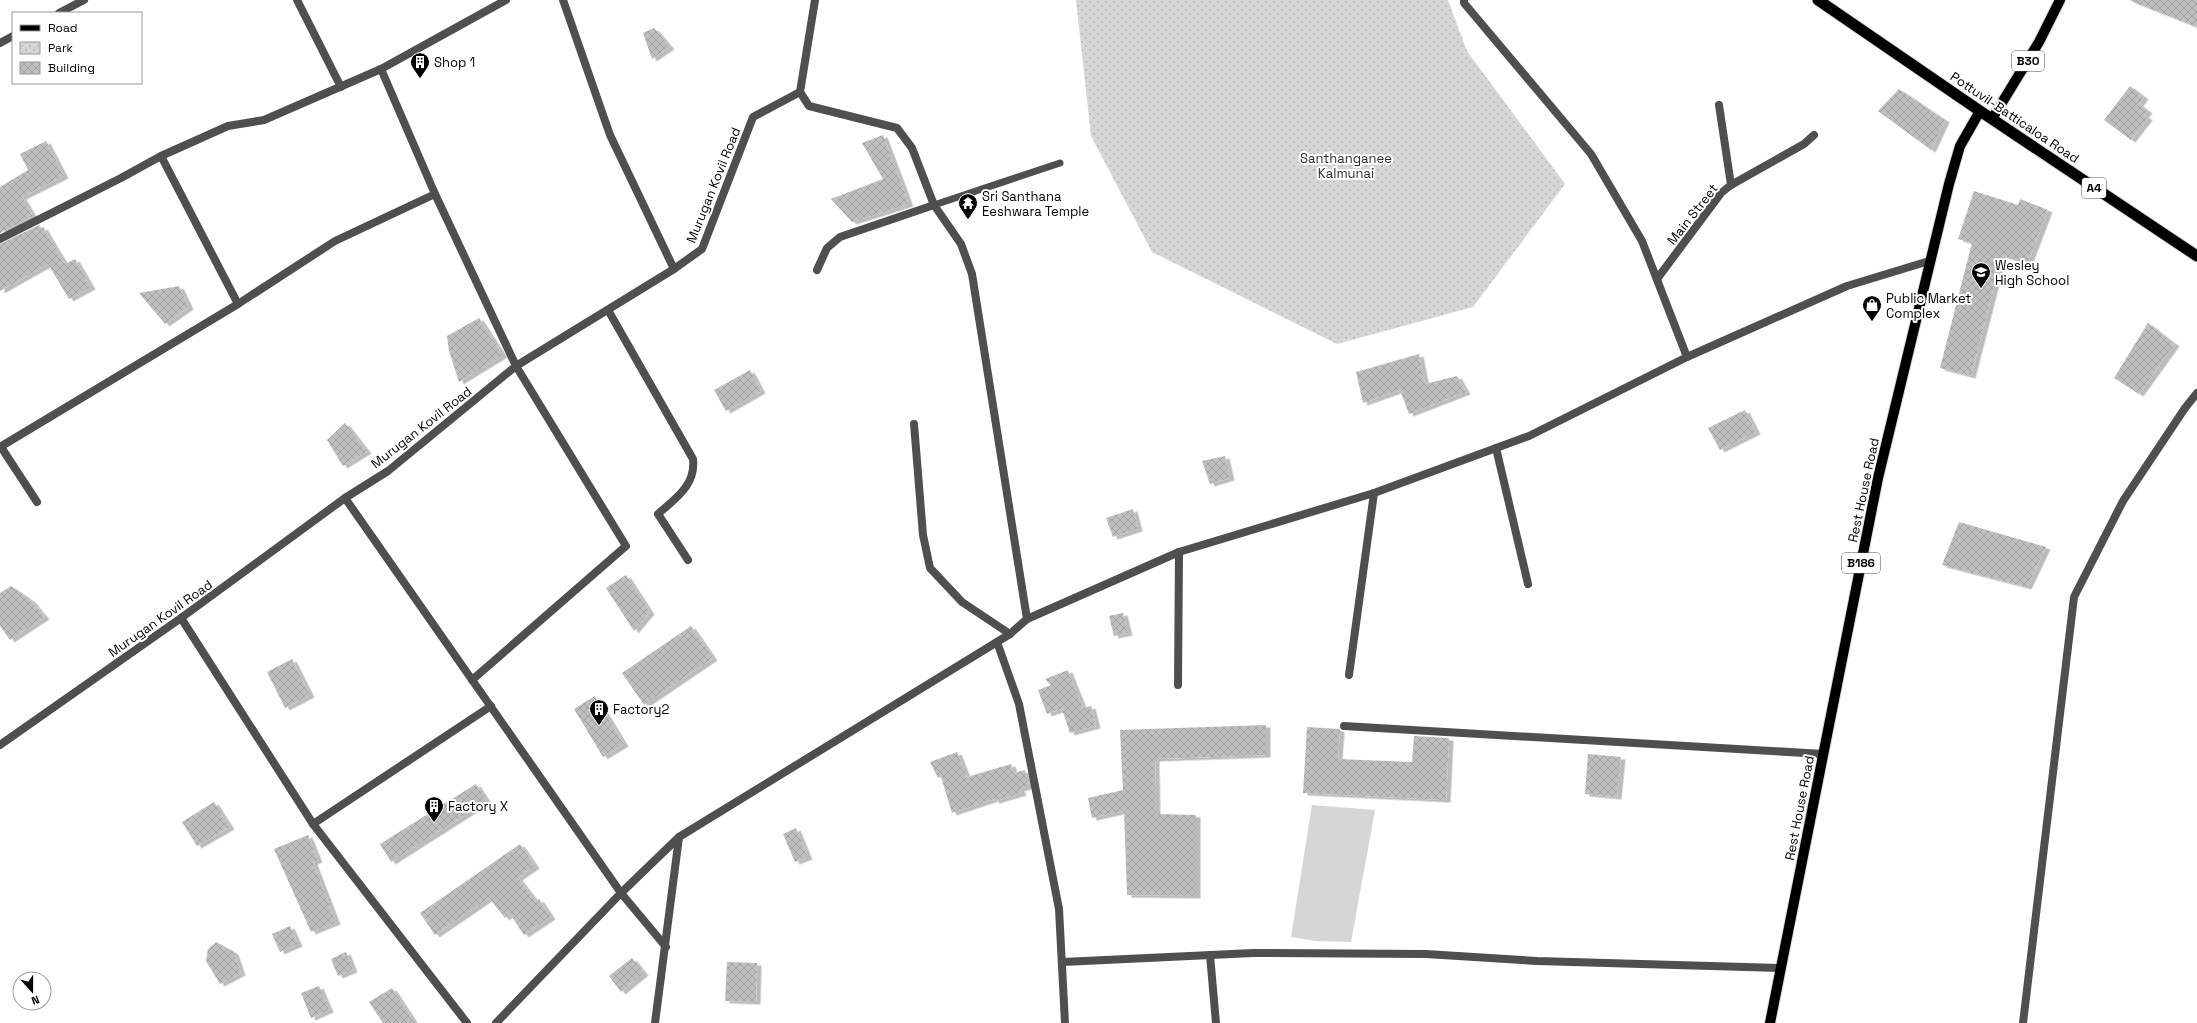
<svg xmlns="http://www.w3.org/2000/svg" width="2197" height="1023" font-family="'Space Grotesk',sans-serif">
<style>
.green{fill:#d6d6d6}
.park{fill:url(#park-dots)}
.building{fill:url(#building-cross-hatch);filter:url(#shadow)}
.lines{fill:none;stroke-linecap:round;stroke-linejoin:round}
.primary-casing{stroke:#dbdbdb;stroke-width:12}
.trunk-casing{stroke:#dbdbdb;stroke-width:13}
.service{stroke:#4f4f4f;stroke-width:7}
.minor{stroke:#4f4f4f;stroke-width:8}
.primary{stroke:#000;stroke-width:10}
.trunk{stroke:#000;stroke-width:11}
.labels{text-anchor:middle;stroke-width:4;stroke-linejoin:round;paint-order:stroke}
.shield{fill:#fff;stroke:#4c4c4c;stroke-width:1}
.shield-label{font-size:12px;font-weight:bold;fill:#000}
.poi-label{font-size:13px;fill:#000;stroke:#fff;text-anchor:start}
.street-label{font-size:13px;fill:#000;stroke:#fff}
.park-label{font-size:13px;fill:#2d2d2d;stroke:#fff}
</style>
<defs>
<pattern id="park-dots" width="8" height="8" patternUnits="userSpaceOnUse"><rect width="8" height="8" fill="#d6d6d6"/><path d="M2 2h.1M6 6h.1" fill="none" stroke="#b6b6b6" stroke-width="1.8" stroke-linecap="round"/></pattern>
<pattern id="building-cross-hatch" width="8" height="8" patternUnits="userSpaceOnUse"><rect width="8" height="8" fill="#bfbfbf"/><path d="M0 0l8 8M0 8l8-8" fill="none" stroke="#a2a2a2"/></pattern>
<filter id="shadow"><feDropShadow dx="4.5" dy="2.5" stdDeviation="0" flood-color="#0004"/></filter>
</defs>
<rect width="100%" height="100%" fill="#fff"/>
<!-- green -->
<polygon class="green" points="1312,805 1375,810 1351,942 1315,941 1291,937"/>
<!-- park -->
<polygon class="park" points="1076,0 1448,0 1467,51 1565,184 1473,307 1337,344 1152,252 1091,136"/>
<!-- building -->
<g class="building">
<polygon points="2131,0 2197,0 2197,27 2131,1"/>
<polygon points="654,28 670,47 652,59 643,33"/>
<polygon points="2130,86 2144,97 2139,104 2148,111 2144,115 2148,118 2131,140 2104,120"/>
<polygon points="1899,89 1945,120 1931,150 1878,111"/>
<polygon points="883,135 909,204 852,222 831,199 883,179 862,143"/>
<polygon points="46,141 64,176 22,197 33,216 0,233 0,187 28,170 20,154"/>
<polygon points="1974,191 2018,205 2020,199 2048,210 2027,265 2002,255 1971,376 1940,368 1972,243 1958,239"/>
<polygon points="39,225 41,228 43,227 65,264 75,259 91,287 69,299 48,264 0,291 0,244"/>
<polygon points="179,286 189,307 165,324 139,293"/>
<polygon points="479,318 503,355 459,382 449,351 447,336"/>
<polygon points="2148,323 2175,344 2139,394 2114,378"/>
<polygon points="1419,354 1425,384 1457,376 1466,392 1409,414 1400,390 1363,403 1356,372"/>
<polygon points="750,370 761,391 726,411 714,390"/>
<polygon points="1745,410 1756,432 1720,450 1708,428"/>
<polygon points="345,423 367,451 343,466 327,440"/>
<polygon points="1225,456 1230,478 1210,484 1202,461"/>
<polygon points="1133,509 1138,529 1113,537 1106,518"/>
<polygon points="1959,522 2046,547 2027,587 1942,565"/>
<polygon points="626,575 650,612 634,631 606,588"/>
<polygon points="11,586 31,600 45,617 10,640 0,626 0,593"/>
<polygon points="1123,613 1128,633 1114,636 1109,616"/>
<polygon points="691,626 713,658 644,705 622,673"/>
<polygon points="292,659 310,695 285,708 267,672"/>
<polygon points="1068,670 1083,708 1091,706 1096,726 1070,733 1062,709 1047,714 1038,690 1051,685 1045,679"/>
<polygon points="595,696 624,744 603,757 574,709"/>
<polygon points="1266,725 1266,755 1155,759 1156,814 1196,815 1196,896 1127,895 1124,811 1092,818 1088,798 1123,790 1120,730"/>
<polygon points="1307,727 1340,729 1338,759 1412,762 1414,736 1449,738 1446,800 1303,793"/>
<polygon points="957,752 967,777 1011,764 1014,773 1025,770 1029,786 1020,789 1022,793 995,801 994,799 952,813 941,777 938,778 930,762"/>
<polygon points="1588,754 1621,757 1617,797 1585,794"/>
<polygon points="476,784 487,801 391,862 380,844"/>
<polygon points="214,802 230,827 197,846 182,822"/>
<polygon points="796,828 808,857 795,862 783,834"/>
<polygon points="308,835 318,860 313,862 336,922 311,932 274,849"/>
<polygon points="520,844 535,866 518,878 536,901 539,899 551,917 524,935 510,914 505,918 489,898 435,935 420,913"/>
<polygon points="290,926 298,944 280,952 272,934"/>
<polygon points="216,942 234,952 241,973 220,984 206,961 208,949"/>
<polygon points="346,952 353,970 338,976 331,959"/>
<polygon points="632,958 644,973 621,992 609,976"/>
<polygon points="727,962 757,963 756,1002 725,1001"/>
<polygon points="319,986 329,1010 311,1018 301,993"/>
<polygon points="392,988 415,1023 383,1023 369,1002"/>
</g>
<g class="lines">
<defs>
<g id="primary">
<polyline points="1992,119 2039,42 2060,0"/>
<polyline points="1770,1023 1878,478 1949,184 1960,146 1980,111"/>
</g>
<polyline id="trunk" points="1818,0 1980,111 2197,256"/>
</defs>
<!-- primary casing -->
<use href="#primary" class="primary-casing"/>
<!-- trunk casing -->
<use href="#trunk" class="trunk-casing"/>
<!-- service -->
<polyline class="service" points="934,205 1060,163"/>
<!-- minor -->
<g class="minor">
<polyline points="297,0 341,87"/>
<polyline points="563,0 610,135 674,269"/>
<polyline points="815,0 800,92 809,106 897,128 912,148 934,205 961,244 972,274 1027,619"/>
<polyline points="1464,0 1464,3 1591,154 1642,241 1687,357"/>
<polyline points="59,13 84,0"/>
<polyline points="0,43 13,36"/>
<polyline points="1719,105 1731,185"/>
<polyline points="161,156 238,304"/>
<polyline points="435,194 516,366 626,546 472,680"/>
<polyline points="0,239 121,178 161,156 228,126 264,120 381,69"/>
<polyline points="817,270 827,248 840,237 934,205"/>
<polyline points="1657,279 1721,193 1731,185 1804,144 1814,135"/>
<path d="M608,310L693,459C696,485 676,498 658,514L688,560"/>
<polyline points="914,424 923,535 930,568 962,602 1010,634"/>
<polyline points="0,447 238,304 335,241 435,194 381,69 506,0"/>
<polyline points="1,447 37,502"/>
<polyline points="1496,448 1528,584"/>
<polyline points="345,498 621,893 496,1023"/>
<polyline points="181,618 313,824 467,1023"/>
<polyline points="1349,675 1374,493"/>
<polyline points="1178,685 1179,552"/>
<polyline points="1344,726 1823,754"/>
<polyline points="0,745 181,618 345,498 388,471 516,366 674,269 702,249 753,117 800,92"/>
<polyline points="313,824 491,706"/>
<polyline points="666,947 621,893 679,837"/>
<polyline points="1210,955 1216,1023"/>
<polyline points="1063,962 1253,953 1426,954 1537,961 1780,968"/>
<polyline points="655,1023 679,837 997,642"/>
<polyline points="1065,1023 1059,909 1019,704 997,642 1010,634 1027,619 1179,552 1374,493 1529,436 1687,357 1847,286 1929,261"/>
<polyline points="2023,1023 2074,597 2123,501 2185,408 2197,393"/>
</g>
<!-- primary -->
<use href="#primary" class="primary"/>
<!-- trunk -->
<use href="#trunk" class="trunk"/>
</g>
<!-- icons -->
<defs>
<symbol id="building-pin" viewBox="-11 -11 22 30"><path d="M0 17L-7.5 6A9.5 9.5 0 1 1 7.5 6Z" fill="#000" stroke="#fff"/><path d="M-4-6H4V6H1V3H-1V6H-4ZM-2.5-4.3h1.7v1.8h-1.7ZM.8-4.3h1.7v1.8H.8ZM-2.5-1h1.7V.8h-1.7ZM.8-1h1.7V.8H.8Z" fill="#fff"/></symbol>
<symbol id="temple-pin" viewBox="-11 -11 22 30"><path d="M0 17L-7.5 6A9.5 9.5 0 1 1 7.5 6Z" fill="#000" stroke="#fff"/><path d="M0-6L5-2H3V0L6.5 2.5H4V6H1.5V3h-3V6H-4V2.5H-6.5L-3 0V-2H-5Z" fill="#fff"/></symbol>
<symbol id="school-pin" viewBox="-11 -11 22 30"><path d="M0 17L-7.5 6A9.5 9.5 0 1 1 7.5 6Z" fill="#000" stroke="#fff"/><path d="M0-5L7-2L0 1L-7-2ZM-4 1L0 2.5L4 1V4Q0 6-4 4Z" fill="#fff"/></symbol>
<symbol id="shop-pin" viewBox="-11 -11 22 30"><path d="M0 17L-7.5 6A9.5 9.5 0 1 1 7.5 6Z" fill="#000" stroke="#fff"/><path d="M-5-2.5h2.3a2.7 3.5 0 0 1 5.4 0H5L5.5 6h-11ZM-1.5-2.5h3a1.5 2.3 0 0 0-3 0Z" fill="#fff"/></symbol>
</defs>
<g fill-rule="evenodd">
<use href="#building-pin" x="409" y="51" width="22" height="30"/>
<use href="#temple-pin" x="957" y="192" width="22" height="30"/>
<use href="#school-pin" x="1970" y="261" width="22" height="30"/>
<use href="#shop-pin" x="1861" y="294" width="22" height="30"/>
<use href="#building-pin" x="588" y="698" width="22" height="30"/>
<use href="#building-pin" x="423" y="795" width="22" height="30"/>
</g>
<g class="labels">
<!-- shield labels -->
<g class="shield">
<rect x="2012" y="51" width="32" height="20" rx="3"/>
<rect x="2082" y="178" width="24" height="20" rx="3"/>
<rect x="1842" y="553" width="38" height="20" rx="3"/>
</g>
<g class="shield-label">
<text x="2028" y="65">B30</text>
<text x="2094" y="192">A4</text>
<text x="1861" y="567">B186</text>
</g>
<!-- poi labels -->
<g class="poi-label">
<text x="434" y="67">Shop 1</text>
<text x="982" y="201">Sri Santhana<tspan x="982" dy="15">Eeshwara Temple</tspan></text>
<text x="1995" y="270">Wesley<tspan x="1995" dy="15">High School</tspan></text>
<text x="1886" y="303">Public Market<tspan x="1886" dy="15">Complex</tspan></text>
<text x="613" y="714">Factory2</text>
<text x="448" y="811">Factory X</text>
</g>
<!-- street labels -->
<g class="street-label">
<text transform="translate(2015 117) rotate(34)" y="5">Pottuvil-Batticaloa Road</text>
<text transform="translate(713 185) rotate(-68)" y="5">Murugan Kovil Road</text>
<text transform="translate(1692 214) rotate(-52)" y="5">Main Street</text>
<text transform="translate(421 427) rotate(-38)" y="5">Murugan Kovil Road</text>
<text transform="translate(1863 490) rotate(-78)" y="5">Rest House Road</text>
<text transform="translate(160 618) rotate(-35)" y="5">Murugan Kovil Road</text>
<text transform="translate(1799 808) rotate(-79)" y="5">Rest House Road</text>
</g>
<!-- park labels -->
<g class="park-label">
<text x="1346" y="163">Santhanganee<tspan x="1346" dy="15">Kalmunai</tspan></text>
</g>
</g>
<!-- legend -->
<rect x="12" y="12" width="130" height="72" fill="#ffffff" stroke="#999999"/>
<rect x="20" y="25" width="20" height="6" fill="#000000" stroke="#999999"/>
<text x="48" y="32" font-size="12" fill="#000000">Road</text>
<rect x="20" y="42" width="20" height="12" fill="url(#park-dots)" stroke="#999999"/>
<text x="48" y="52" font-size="12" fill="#000000">Park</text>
<rect x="20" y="62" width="20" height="12" fill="url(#building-cross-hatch)" stroke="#999999"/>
<text x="48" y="72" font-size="12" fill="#000000">Building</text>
<!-- north arrow -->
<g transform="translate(32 991) rotate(159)"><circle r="19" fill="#ffffff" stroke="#999999"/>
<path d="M0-3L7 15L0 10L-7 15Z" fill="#000000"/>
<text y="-6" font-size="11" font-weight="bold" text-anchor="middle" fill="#000000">N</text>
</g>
</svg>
